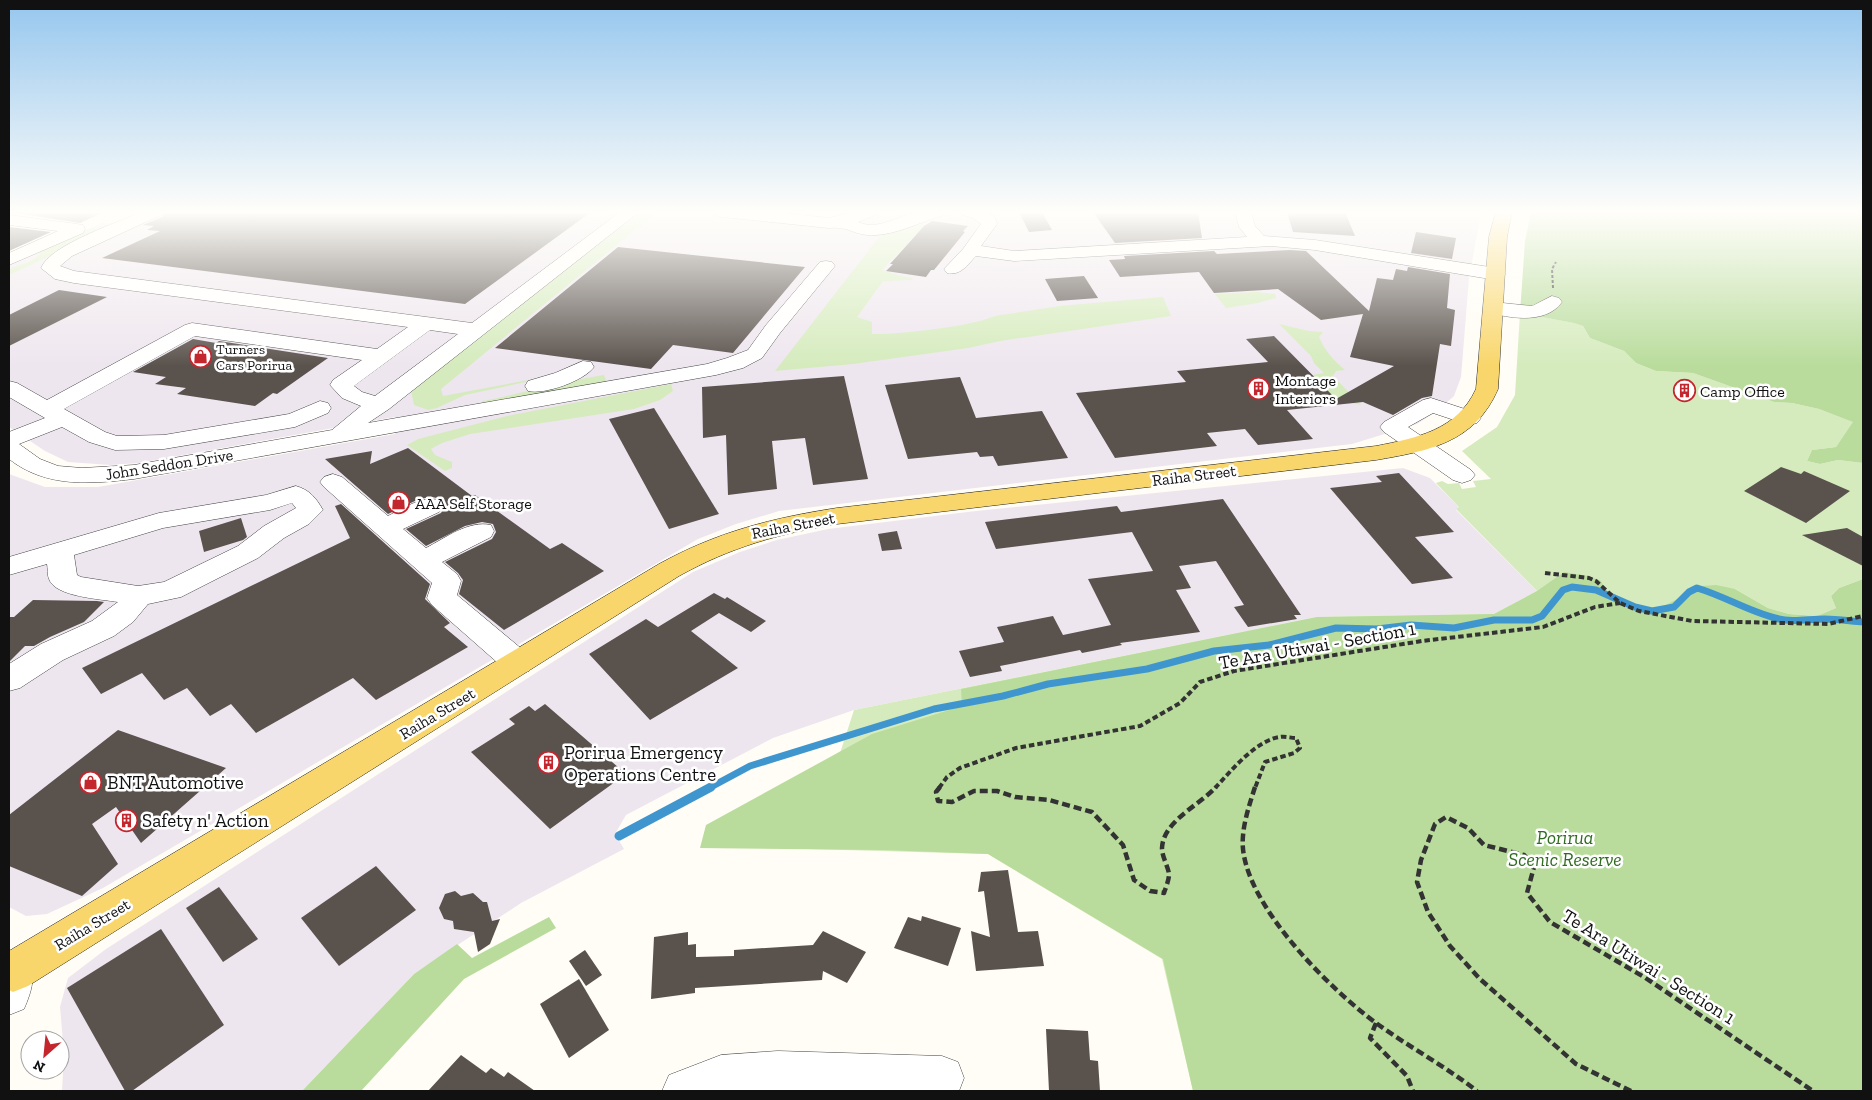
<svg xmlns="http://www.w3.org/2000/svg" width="1872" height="1100" font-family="'Zilla Slab',serif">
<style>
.industrial{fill:#eee6ef}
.green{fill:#d5ebbd}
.forest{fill:#b9dc9c}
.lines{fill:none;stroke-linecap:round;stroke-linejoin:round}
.stream-far1{stroke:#3f96cf;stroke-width:7}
.stream{stroke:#3f96cf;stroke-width:9}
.building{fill:#5a524d}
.minor-casing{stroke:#444;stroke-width:1}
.major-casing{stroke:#222;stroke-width:1}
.path-far2{stroke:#333;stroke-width:2;stroke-dasharray:3 2;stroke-linecap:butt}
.path-far1{stroke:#333;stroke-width:4;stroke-dasharray:5.5 3;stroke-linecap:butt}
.path{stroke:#333;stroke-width:4.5;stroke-dasharray:8 4;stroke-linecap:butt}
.minor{fill:#fff;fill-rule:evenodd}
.major{fill:#f9d66b;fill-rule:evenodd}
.labels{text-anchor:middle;stroke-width:5;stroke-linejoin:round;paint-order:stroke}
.far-poi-label{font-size:14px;fill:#111;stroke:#fff;text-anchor:start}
.poi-label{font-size:16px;fill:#111;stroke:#fff;text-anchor:start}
.street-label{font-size:16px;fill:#111;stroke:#fff}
.near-street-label{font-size:19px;fill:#111;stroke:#fff}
.near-poi-label{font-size:19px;fill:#111;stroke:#fff;text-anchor:start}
.near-park-label{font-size:19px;font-style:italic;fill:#2f6b1f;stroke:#fff}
</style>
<rect width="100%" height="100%" fill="#fffdf5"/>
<!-- industrial -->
<g class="industrial">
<polygon points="146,212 1481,212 1469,278 1461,377 1454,396 1436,412 1417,424 1352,444 779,511 736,524 698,539 103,888 47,914 26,916 9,907 9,474 45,487 98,487 395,434 395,417 139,463 110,465 68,462 45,451 9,427 9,263 102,223 118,224"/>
<polygon points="1403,468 1430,478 1459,507 1456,510 1537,591 1494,614 1317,617 854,710 773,738 626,815 615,834 624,849 521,903 414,974 302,1091 62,1091 64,1054 60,1007 68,978 106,949 693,572 740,552 777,540 828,529 976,511"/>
</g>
<!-- green -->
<g class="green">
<polygon points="640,212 657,212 441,389 443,396 539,378 540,379 465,395 437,408 428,410 414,405 411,391"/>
<path d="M917,222L924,223V226L882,270C893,273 901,277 913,278L912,280L883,281L857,317L872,322V334C898,335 973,326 995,316L1060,306L1163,297L1171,316L1000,341L968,348L853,364L775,371L880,236Z"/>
<path d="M109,225L115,226L9,275V269C18,265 31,263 38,256C43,252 37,254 43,250C61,237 88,228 109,225Z"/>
<polygon points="1257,292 1275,294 1276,298 1258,303 1226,308 1215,294"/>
<polygon points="1520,313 1575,323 1583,326 1590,338 1624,351 1636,363 1656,371 1693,373 1774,402 1792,403 1819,409 1854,422 1836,447 1812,450 1807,461 1820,464 1838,460 1863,463 1863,579 1839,588 1831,596 1836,608 1817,616 1789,614 1768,608 1735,589 1654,609 1611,599 1863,1091 1193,1091 1162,959 988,854 809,849 854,710 1317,617 1494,614 1537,591 1456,509 1459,507 1436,483 1442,481 1448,484 1459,483 1462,489 1476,487 1473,481 1491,479 1462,451 1497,427 1515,395"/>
<path d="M1279,324L1309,331L1323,332L1319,337C1325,351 1333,360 1345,370L1336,371L1333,376L1361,405L1350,403L1341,404L1312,375L1324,373L1314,363L1311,356Z"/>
<path d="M604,375L607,382L480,405L483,401C524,393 563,381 604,375Z"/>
<polygon points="671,384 673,391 660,400 634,409 470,434 442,443 431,449 435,455 452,462 452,468 445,471 407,445 418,439 507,416"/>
</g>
<!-- forest -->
<g class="forest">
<polygon points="1531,212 1863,212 1863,463 1838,460 1820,464 1807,461 1812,450 1836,447 1853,422 1819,409 1792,403 1774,402 1693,373 1656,371 1636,363 1624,351 1590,338 1583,326 1574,323 1520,313 1525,241"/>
<polygon points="1564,572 1588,576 1601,581 1609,598 1654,609 1662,607 1702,586 1716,585 1735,589 1768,608 1789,614 1817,616 1836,608 1831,596 1839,588 1863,579 1863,1091 1193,1091 1163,959 988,854 883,850 700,848 706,825 872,734 962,706 961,689 1317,617 1494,614 1537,591"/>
<polygon points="549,917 556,928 464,979 361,1091 302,1091 414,974 457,944 472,958"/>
</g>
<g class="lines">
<!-- stream-far1 -->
<path class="stream-far1" d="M709,788L750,766L934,709L1003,696L1048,684L1147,669L1214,651L1269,645L1336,628L1377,629L1411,625L1454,628L1494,620H1532L1542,616L1563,590L1572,587L1596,590L1635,607L1652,611L1674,607L1689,592L1697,588C1724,596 1748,611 1775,618C1793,623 1807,619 1825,619C1837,619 1850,621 1863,622"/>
<!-- stream -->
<polyline class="stream" points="619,836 711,787"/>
</g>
<!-- building -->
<g class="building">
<polygon points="9,212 104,212 80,223"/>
<polygon points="165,212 591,212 465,304 102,258 160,231 147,230 154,226 143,225 162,217"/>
<polygon points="1019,212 1042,212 1052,230 1029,232"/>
<polygon points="1093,212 1198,212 1202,238 1115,243"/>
<polygon points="1287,212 1345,212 1355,236 1293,232"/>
<polygon points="932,221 968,226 963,231 965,232 934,270 931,270 926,277 886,271 893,264 890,264 924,226"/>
<polygon points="9,227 51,232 9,251"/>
<polygon points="1416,232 1456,238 1452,259 1411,253"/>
<polygon points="618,247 805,267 733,353 673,345 651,369 495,348"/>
<polygon points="1290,250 1306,251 1369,311 1377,278 1393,280 1396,269 1407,271 1408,267 1450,274 1447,308 1455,310 1451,346 1440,344 1432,396 1422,398 1393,415 1363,402 1287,410 1313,439 1258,445 1245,429 1207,433 1217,446 1115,458 1076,393 1186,382 1177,371 1268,362 1246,339 1274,336 1336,399 1394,366 1350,357 1363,314 1321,320 1278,289 1214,293 1199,272 1120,277 1109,260 1125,259 1124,256 1214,251 1217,254"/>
<polygon points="1084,276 1098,298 1057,301 1045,279"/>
<polygon points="59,290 107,297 9,346 9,315"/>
<polygon points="193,339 216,343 219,341 328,358 277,394 273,393 255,406 177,394 186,388 155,384 166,377 133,372"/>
<polygon points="844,376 868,479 813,485 805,438 772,441 777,489 728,495 726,435 703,438 702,387"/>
<polygon points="960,377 976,418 1042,411 1068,458 998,466 993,456 980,457 977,452 908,459 885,385"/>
<polygon points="654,408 719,514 669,529 609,419"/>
<polygon points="408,448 472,496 475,495 550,549 562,543 604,571 504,630 459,594 463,580 458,573 445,562 492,539 496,532 493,524 482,522 465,526 426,546 406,529 441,513 445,507 441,499 432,497 419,499 388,514 325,459 372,451 370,464"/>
<polygon points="1781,467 1801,474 1804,471 1850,491 1806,523 1744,491"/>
<polygon points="1399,473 1454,532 1415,537 1453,578 1412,584 1330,488 1382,482 1376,476"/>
<polygon points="1223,499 1301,615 1294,615 1297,619 1248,627 1234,607 1244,605 1216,561 1179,566 1191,588 1176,590 1200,632 1120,643 1122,645 1082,653 1080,650 1000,666 1002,671 970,677 959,651 1004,642 997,627 1053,616 1063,635 1111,625 1088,579 1153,571 1132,532 996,549 985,522 1117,506 1121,512"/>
<polygon points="341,504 430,584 425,599 450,623 444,627 468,647 376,700 353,678 256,733 231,704 210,716 187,688 164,700 142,673 101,694 82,668 350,538 335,506"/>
<polygon points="241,518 247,537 243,540 204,552 199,531"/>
<polygon points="1847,528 1863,537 1863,566 1802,535"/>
<polygon points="897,531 902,549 882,551 878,534"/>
<polygon points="714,593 725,599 727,597 766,621 751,632 719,613 691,631 738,668 650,720 589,654 646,619 658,627"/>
<polygon points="33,600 97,601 104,602 84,622 50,637 34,646 25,646 9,662 9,617 14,617"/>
<polygon points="545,704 626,774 550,829 471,752 515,724 509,719 529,706 535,711"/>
<polygon points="118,730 226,768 141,843 116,807 92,824 118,864 82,896 9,866 9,815"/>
<polygon points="376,866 416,910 339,966 301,918"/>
<polygon points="1008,870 1018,932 1038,931 1044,966 976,971 971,931 990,937 984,891 978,892 981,872"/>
<polygon points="219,887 258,939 223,962 186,908"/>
<polygon points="455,891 461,896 473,893 483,902 487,902 492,921 500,919 490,944 478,952 474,932 454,929 453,921 444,919 439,908 445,894"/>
<polygon points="922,916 961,928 948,966 894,948 908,917 921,921"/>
<polygon points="161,929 224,1025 132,1091 125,1091 67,988"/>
<polygon points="823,931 866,952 847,983 823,971 822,980 695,988 695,993 651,999 654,937 688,932 688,945 696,944 696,957 734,956 734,950 813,945"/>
<polygon points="585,950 602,975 586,986 569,961"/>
<polygon points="579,979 609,1030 569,1058 540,1004"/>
<polygon points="1046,1029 1088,1031 1090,1060 1098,1061 1100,1091 1049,1091"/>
<polygon points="461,1055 486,1073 491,1068 504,1077 508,1072 535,1091 428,1091"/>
</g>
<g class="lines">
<defs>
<g id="minor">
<path d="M141,212H163L161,215L72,256L60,266L74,271L472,323L620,212H639L389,409L368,423L707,364L727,358L748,350L766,325L820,262L826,261L832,262L835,266L780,333L762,358L743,368L716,375L134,479C90,484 46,488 9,459V432L45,418L9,397V381L17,383L47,400L185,325L192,323L377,349L408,327L74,283L55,279L41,268C50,245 117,223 141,212ZM430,330L458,334L375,396L362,392L354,386ZM195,336L362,360L333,380L330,385L342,398L361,406L332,430L134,465L82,468L58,466L40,459L19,444L62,427L89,442L115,450L164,449L295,427L328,413L331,408L328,403L320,401L289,414L164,435L117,436L105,432L64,409Z"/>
<path d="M714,212H773L829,218L853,212H877L875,215L858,222C878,231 898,216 917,212C926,211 937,212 946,212L944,215C919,222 893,237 867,235C851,233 847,226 829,228L722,217L716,215Z"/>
<path d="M961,212C973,212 994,208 997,224L981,246L1014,251L1247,237L1239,227L1235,212H1251L1255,226L1264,236L1315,240L1496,268L1503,270L1505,274L1503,278L1496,280L1315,250L1271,246L1014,261L976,256C967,265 961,276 947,273L944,269L963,249L981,224L973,218L963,215Z"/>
<polygon points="9,215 77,224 83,225 85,229 83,233 9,265 9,253 58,231 9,225"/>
<path d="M1552,296L1559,298L1562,302C1546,325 1509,318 1486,312L1483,308L1486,304L1493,302L1532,306Z"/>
<path d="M583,361L591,362L594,367C584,381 544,395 528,391L525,386L528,381L555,373Z"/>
<polygon points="1431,398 1477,413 1481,418 1477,423 1469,425 1433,413 1408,427 1471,470 1475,475 1471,480 1462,483 1453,480 1384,432 1380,427 1384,422 1423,400"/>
<path d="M333,474L342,477L388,516C404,508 421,496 439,500L443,506L439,512L403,529L426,548C445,538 469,520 491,525L494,531L491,537L442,562L457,574L461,581L457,595L529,655L534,663L529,671L518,674L507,671L432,605L427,598L432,583L324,487L320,482L324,477Z"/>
<path d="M296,486C310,490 316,498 323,510L309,524L284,538L258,558L181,597L148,604L133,622L114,636L63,660L20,688L9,691V664L41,644L92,621L118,602C101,599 55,597 49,579C47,575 48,568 47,564L9,575V557L159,513L266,495ZM292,503L296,508L264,526L238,546L164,582L138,586L81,577L77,575L74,555L163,528L270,510Z"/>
<path d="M13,952L28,958C36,978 32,990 24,1009L9,1015V954Z"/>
<polygon points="778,1051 942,1056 958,1062 964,1078 959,1091 662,1091 669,1075 721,1055"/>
</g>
<path id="major" d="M1496,212H1512L1507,237L1498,389C1475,443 1428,451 1376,460L837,524C778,534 731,547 679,576L28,986L13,992L9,990V951L659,564C717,532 772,518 837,508L1376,446C1417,438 1457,430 1476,389L1489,237Z"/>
</defs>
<!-- minor casing -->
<use href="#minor" class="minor-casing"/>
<!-- major casing -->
<use href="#major" class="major-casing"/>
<!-- path-far2 -->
<polyline class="path-far2" points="1553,288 1552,269 1556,262"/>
<!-- path-far1 -->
<g class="path-far1">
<polyline points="1545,573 1589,578 1596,581 1620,603 1639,611 1692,621 1828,624 1863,616"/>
<polyline points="939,788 947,777 960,768 1016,748 1140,726 1180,703 1200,682 1234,671 1422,641 1543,627 1595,607 1620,603"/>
<path d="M1215,788C1231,771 1256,740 1280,737C1285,736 1291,738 1296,738L1300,748L1294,753L1265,762L1255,788"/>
</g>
<!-- path -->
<g class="path">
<path d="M940,787L936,792L938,801L952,802L974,791H997L1015,797L1049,800L1092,812L1123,845L1134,880L1150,891L1164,893C1166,887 1169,880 1169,874C1168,866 1162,857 1162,848C1163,821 1200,805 1216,787"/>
<path d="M1255,787C1249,806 1241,829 1243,849C1249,909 1330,989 1376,1023C1409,1047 1445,1066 1477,1091"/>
<polyline points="1376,1023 1370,1038 1407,1076 1413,1091"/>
<polyline points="1631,1091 1576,1064 1480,979 1450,946 1428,912 1417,882 1421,860 1435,824 1446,817 1468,828 1484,845 1524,855 1534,867 1527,893 1550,922 1644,977 1813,1091"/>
</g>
<!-- minor -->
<use href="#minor" class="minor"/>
<!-- major -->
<use href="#major" class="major"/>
</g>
<!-- sky -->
<linearGradient id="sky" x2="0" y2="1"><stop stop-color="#95c6ee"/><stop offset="0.58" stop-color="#fffefa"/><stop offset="1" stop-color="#fffefa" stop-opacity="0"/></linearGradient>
<rect width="1872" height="366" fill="url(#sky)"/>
<!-- icons -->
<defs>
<symbol id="shop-ring" viewBox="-11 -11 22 22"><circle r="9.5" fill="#fff" stroke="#c4262e" stroke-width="1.5"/><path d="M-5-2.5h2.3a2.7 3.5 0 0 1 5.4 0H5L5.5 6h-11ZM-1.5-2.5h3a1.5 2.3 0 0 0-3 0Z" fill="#c4262e"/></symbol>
<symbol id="building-ring" viewBox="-11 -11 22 22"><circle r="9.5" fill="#fff" stroke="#c4262e" stroke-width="1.5"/><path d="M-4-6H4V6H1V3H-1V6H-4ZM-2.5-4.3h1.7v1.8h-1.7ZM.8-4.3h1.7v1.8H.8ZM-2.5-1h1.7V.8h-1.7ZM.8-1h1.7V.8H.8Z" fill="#c4262e"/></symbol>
</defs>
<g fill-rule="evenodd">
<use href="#shop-ring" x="188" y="344" width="25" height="25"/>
<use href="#building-ring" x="1246" y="376" width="25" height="25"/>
<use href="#building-ring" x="1672" y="378" width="25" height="25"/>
<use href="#shop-ring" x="386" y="490" width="25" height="25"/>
<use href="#building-ring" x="536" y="750" width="25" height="25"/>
<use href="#shop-ring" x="78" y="770" width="25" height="25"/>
<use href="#building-ring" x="114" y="808" width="25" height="25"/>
</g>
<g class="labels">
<!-- far-poi labels -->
<g class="far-poi-label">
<text x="216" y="354">Turners<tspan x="216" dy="16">Cars Porirua</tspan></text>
</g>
<!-- poi labels -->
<g class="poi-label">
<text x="1275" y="386">Montage<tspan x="1275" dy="18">Interiors</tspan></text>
<text x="1700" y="397">Camp Office</text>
<text x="415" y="509">AAA Self Storage</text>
</g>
<!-- street labels -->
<g class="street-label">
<text transform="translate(169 464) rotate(-9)" y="6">John Seddon Drive</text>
<text transform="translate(1194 475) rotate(-7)" y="6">Raiha Street</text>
<text transform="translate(793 525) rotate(-11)" y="6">Raiha Street</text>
<text transform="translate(437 713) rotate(-31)" y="6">Raiha Street</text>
<text transform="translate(92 924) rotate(-31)" y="6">Raiha Street</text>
</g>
<!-- near-street labels -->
<g class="near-street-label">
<text transform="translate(1317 645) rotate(-10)" y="7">Te Ara Utiwai - Section 1</text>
<text transform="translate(1649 966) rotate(32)" y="7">Te Ara Utiwai - Section 1</text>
</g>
<!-- near-poi labels -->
<g class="near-poi-label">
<text x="564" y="759">Porirua Emergency<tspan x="564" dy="22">Operations Centre</tspan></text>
<text x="107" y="789">BNT Automotive</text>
<text x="142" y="827">Safety n' Action</text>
</g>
<!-- near-park labels -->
<g class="near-park-label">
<text x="1565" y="844">Porirua<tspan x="1565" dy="22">Scenic Reserve</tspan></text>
</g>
</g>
<!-- border -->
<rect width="1872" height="1100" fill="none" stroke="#111111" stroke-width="20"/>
<!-- north arrow -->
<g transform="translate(45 1055) rotate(207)"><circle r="24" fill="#ffffff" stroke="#a0a0a0"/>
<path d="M0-4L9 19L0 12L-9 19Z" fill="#c4262e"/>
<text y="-8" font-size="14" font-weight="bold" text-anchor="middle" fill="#111111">N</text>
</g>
</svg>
